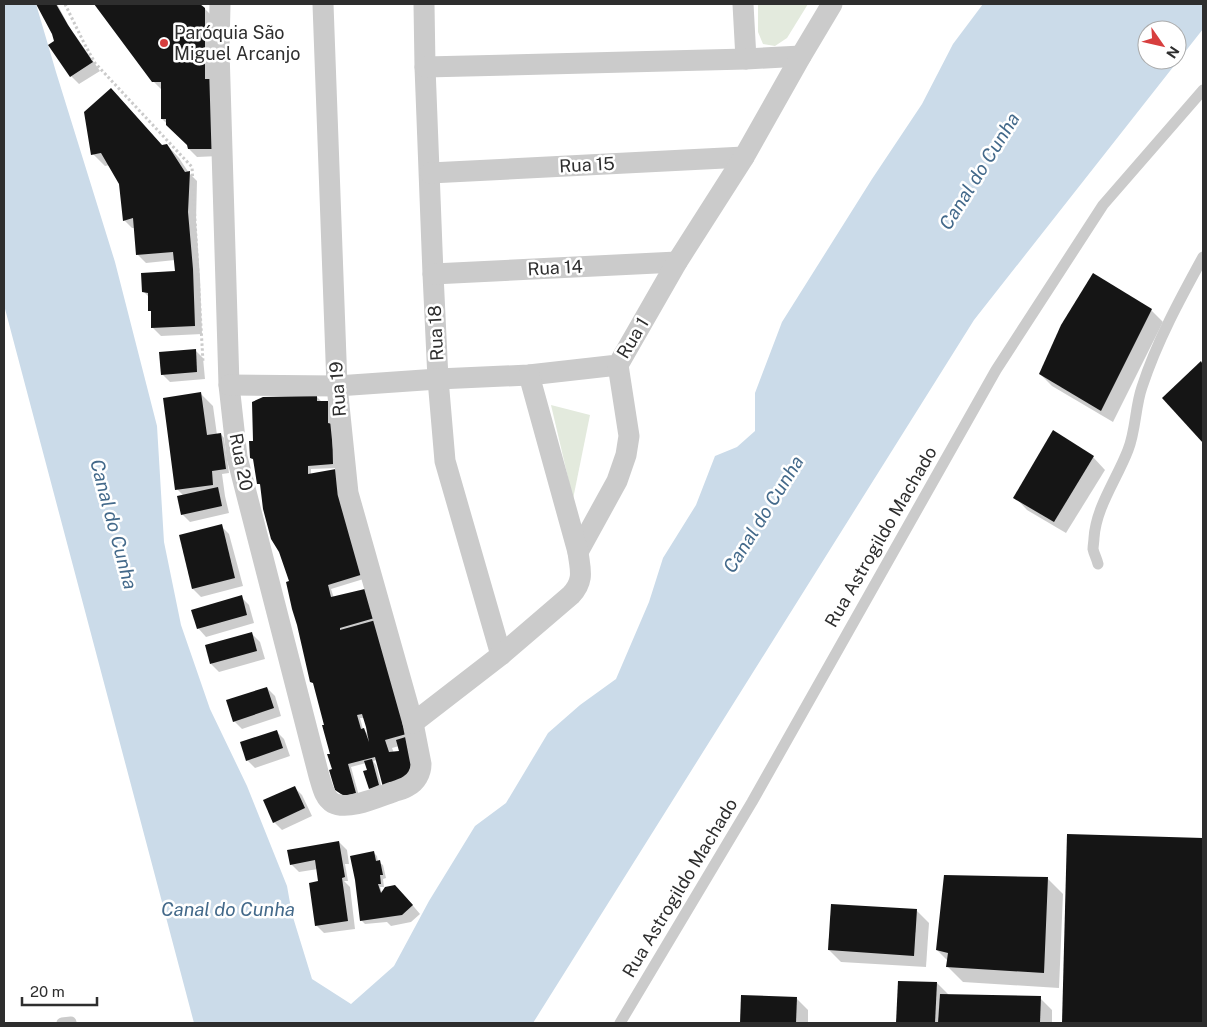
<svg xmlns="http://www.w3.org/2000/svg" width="1207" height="1027" font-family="'Public Sans',sans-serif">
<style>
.green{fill:#e3eadd}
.water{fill:#cbdbe9;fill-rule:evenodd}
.shadow{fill:#0003;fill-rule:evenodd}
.building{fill:#151515;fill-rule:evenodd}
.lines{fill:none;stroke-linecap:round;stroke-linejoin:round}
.path{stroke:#cbcbcb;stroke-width:3;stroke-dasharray:2.5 2.5;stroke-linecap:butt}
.service{stroke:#cbcbcb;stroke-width:11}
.minor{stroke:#cbcbcb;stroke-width:21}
.poi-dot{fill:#d73f3f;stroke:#fff;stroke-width:2}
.labels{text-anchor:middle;stroke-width:5;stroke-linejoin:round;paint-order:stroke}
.poi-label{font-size:18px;fill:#2e2e2e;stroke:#fff;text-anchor:start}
.street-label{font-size:18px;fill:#2e2e2e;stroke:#fff}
.water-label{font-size:19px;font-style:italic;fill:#43698a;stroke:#fff}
</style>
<rect width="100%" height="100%" fill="#fff"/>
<!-- green -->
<g class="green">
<polygon points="758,4 808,4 787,38 775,46 763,44 758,32"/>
<polygon points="551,405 590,415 573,499"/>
</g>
<!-- water -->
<path class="water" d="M4,4H36L56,72L115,262L157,426L164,542L181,625L210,709L247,786L287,886L292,914L312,979L351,1004L394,966L429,901L475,826L506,803L548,733L580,705L616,679L649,602L663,558L696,505L715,456L737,447L755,431V393L782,322L872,179L922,104L953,44L983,4H1203V29L974,320L533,1023H194L4,305ZM1147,30H1177V60H1147Z"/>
<!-- shadow -->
<g class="shadow">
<polygon points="38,4 57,4 71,30 75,35 100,71 79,84 71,76 50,45 55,41 53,33"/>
<polygon points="96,4 163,4 164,6 205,9 221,25 219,156 197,157 189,149 189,145 162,119 162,90 153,81"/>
<polygon points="167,145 179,158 189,173 197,181 196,221 200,278 202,334 161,336 153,328 152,313 150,310 149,297 144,292 176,272 175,260 146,263 138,255 135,228 132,228 124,220 120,183 110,165 105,166 93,154"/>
<polygon points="1151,310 1163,322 1113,422 1052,386 1040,374"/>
<polygon points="195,350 203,358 205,379 170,382 162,374"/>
<polygon points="1201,363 1203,366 1203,442 1164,398"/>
<polygon points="201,394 213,406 217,435 221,434 224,438 229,473 222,474 225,496 229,513 190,522 182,514 184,496 177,489"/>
<path d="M317,397L322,402H328L336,410L337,468L311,469V475L370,577L331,589L334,598L368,590L418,748L373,761L376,765L382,789L374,792L370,788L369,771L366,763L351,767L359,796L349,799L333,769L325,726L315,685L312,682L290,582L262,487L258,483L255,461L251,458ZM360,718H365L369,735L363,729ZM399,746L400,752L394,753L392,748Z"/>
<polygon points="1093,457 1105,470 1066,533 1027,510 1015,497"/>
<polygon points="221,526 229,534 243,586 201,597 193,589"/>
<polygon points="241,597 249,605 254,623 206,637 198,628"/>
<polygon points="252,634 260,642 265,659 219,672 211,664"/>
<polygon points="267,688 275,696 281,716 242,729 234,721"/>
<polygon points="276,731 284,739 290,756 255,768 247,760"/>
<polygon points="294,787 302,795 312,816 282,830 274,822"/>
<polygon points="1068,836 1203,839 1203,1023 1063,1023"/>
<polygon points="339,842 347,850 349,864 345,864 348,881 344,881 350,887 355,929 324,933 316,925 320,882 318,869 299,872 291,864"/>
<polygon points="374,853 377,856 378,862 383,865 386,878 383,879 384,887 380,887 382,893 403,894 420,914 411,922 391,926 387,922 365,924 361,920"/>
<polygon points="1047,878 1063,894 1059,988 963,982 947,966 948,961 937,950"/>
<polygon points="917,911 929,923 926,967 841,962 829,950"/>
<polygon points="900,982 937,983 949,995 1040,998 1052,1010 1052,1023 898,1023"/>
<polygon points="742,997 796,998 808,1010 808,1023 741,1023"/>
</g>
<!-- building -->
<g class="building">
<polygon points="36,4 56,4 68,25 93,62 70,77 48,45 54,41 52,34"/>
<polygon points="94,4 200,4 205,8 205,79 213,79 212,149 188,149 187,145 166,125 166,119 161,119 161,82 152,82"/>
<polygon points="111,88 162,145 167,144 185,172 190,171 188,212 193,269 195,326 151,328 151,311 148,311 148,293 142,292 141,273 175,271 173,252 136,255 133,218 123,221 119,184 101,153 91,155 84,112"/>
<polygon points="1093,273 1152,309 1101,411 1039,374 1061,325"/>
<polygon points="196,349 197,372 161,375 159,352"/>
<polygon points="1201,361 1203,365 1203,443 1162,398"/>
<polygon points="201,392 207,435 221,433 226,469 212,471 213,485 175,490 163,398"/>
<path d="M317,396V401H328V423L332,424L333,464L308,466V474L336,469L367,573L328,585L331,597L369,588L378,617L340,628V630L376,620L410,733L385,740L389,752L399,751L396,740L412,735L413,775L383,787L375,757L348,764L356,793L344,796L335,790L329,770L332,769L327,754H330L322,725H324L313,683L310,682L297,625L292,609L286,582L289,581L279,552L271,539L263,509L260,484H257L253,459L250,458L249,441H253L252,402L263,397ZM362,714L366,727L369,742L364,728L361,729L357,715Z"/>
<polygon points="1053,430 1094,456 1054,522 1013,498"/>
<polygon points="218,487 222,506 181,515 177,496"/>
<polygon points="222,524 235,578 192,589 179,535"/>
<polygon points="242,595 247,615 197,629 191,610"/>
<polygon points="252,632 257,651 210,664 205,645"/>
<polygon points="267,687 274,708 233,722 226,700"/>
<polygon points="277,730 283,748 246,761 240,742"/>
<polygon points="372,759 379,785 369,789 363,771 367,770 364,761"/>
<polygon points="295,786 305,808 273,823 263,800"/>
<polygon points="1067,834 1203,838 1203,1023 1062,1023"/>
<polygon points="339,841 345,877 342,878 348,921 315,926 309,883 318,881 315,860 290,865 287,850"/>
<polygon points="374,851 376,861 380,860 383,875 380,875 381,884 378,884 381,893 385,887 395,885 413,905 402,915 360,921 355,880 350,856"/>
<polygon points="944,875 1048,877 1044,973 946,967 948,953 936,950"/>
<polygon points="831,904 917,909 914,956 828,950"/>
<polygon points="898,981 937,982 935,1023 896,1023"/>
<polygon points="940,994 1041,996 1040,1023 938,1023"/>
<polygon points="741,995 797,997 796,1023 740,1023"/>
</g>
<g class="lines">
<!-- path -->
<polyline class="path" points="65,4 84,43 95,63 192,167 203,362"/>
<!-- service -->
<g class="service">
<path d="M1098,564C1097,559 1094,554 1093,549C1093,546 1094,541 1094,538C1096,507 1117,479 1128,450C1136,430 1135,407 1142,387C1157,341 1180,299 1203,257"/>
<polyline points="62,1023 71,1022"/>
<polyline points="620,1023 752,802 996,370 1103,205 1203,90"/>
</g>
<!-- minor -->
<g class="minor">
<path d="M220,4L219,50L229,385L237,457L319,776C322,785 324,798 333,803C348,811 378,797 393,792C398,790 404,789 408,786C416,782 421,773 421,764L413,723L348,493L337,386L323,4"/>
<polyline points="424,4 425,67 433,274 438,379 445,461 501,655"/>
<polyline points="743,4 746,59"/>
<polyline points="425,67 746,59 801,56"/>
<polyline points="430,173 744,157"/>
<polyline points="433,274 677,262"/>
<polyline points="229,385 337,386 438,379 529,375 618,365 677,262 744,157 801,56 832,4"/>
<polyline points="578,552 617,481 626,455 629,436 618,365"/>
<path d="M413,723L501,655L571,595C585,580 580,569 578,552L529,375"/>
</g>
</g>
<!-- markers -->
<circle class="poi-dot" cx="164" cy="43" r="5"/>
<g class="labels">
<!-- poi labels -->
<g class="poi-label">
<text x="174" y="39">Paróquia São<tspan x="174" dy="21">Miguel Arcanjo</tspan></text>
</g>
<!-- street labels -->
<g class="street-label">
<text transform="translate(587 165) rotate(-3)" y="6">Rua 15</text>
<text transform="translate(555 268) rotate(-3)" y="6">Rua 14</text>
<text transform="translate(436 333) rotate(-93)" y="6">Rua 18</text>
<text transform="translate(633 338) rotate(-59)" y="6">Rua 1</text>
<text transform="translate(338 389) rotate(-94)" y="6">Rua 19</text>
<text transform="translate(241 462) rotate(79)" y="6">Rua 20</text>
<text transform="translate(881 537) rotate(-60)" y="6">Rua Astrogildo Machado</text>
<text transform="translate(680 888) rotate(-59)" y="6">Rua Astrogildo Machado</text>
</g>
<!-- water labels -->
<g class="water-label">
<text transform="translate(979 171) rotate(-58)" y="7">Canal do Cunha</text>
<text transform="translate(763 514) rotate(-58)" y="7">Canal do Cunha</text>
<text transform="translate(114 524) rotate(75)" y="7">Canal do Cunha</text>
<text x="228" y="916">Canal do Cunha</text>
</g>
</g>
<!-- border -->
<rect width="1207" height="1027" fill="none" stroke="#2e2e2e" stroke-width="10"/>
<!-- north arrow -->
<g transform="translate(1162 45) rotate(124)"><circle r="24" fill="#ffffff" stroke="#ababab"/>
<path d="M0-4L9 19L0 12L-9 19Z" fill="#d73f3f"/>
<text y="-8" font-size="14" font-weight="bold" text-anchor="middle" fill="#2e2e2e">N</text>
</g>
<!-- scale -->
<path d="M22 997v8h75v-8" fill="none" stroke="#2e2e2e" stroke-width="2.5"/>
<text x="30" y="997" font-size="15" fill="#2e2e2e" stroke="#ffffff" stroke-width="4" paint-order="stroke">20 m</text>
</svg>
